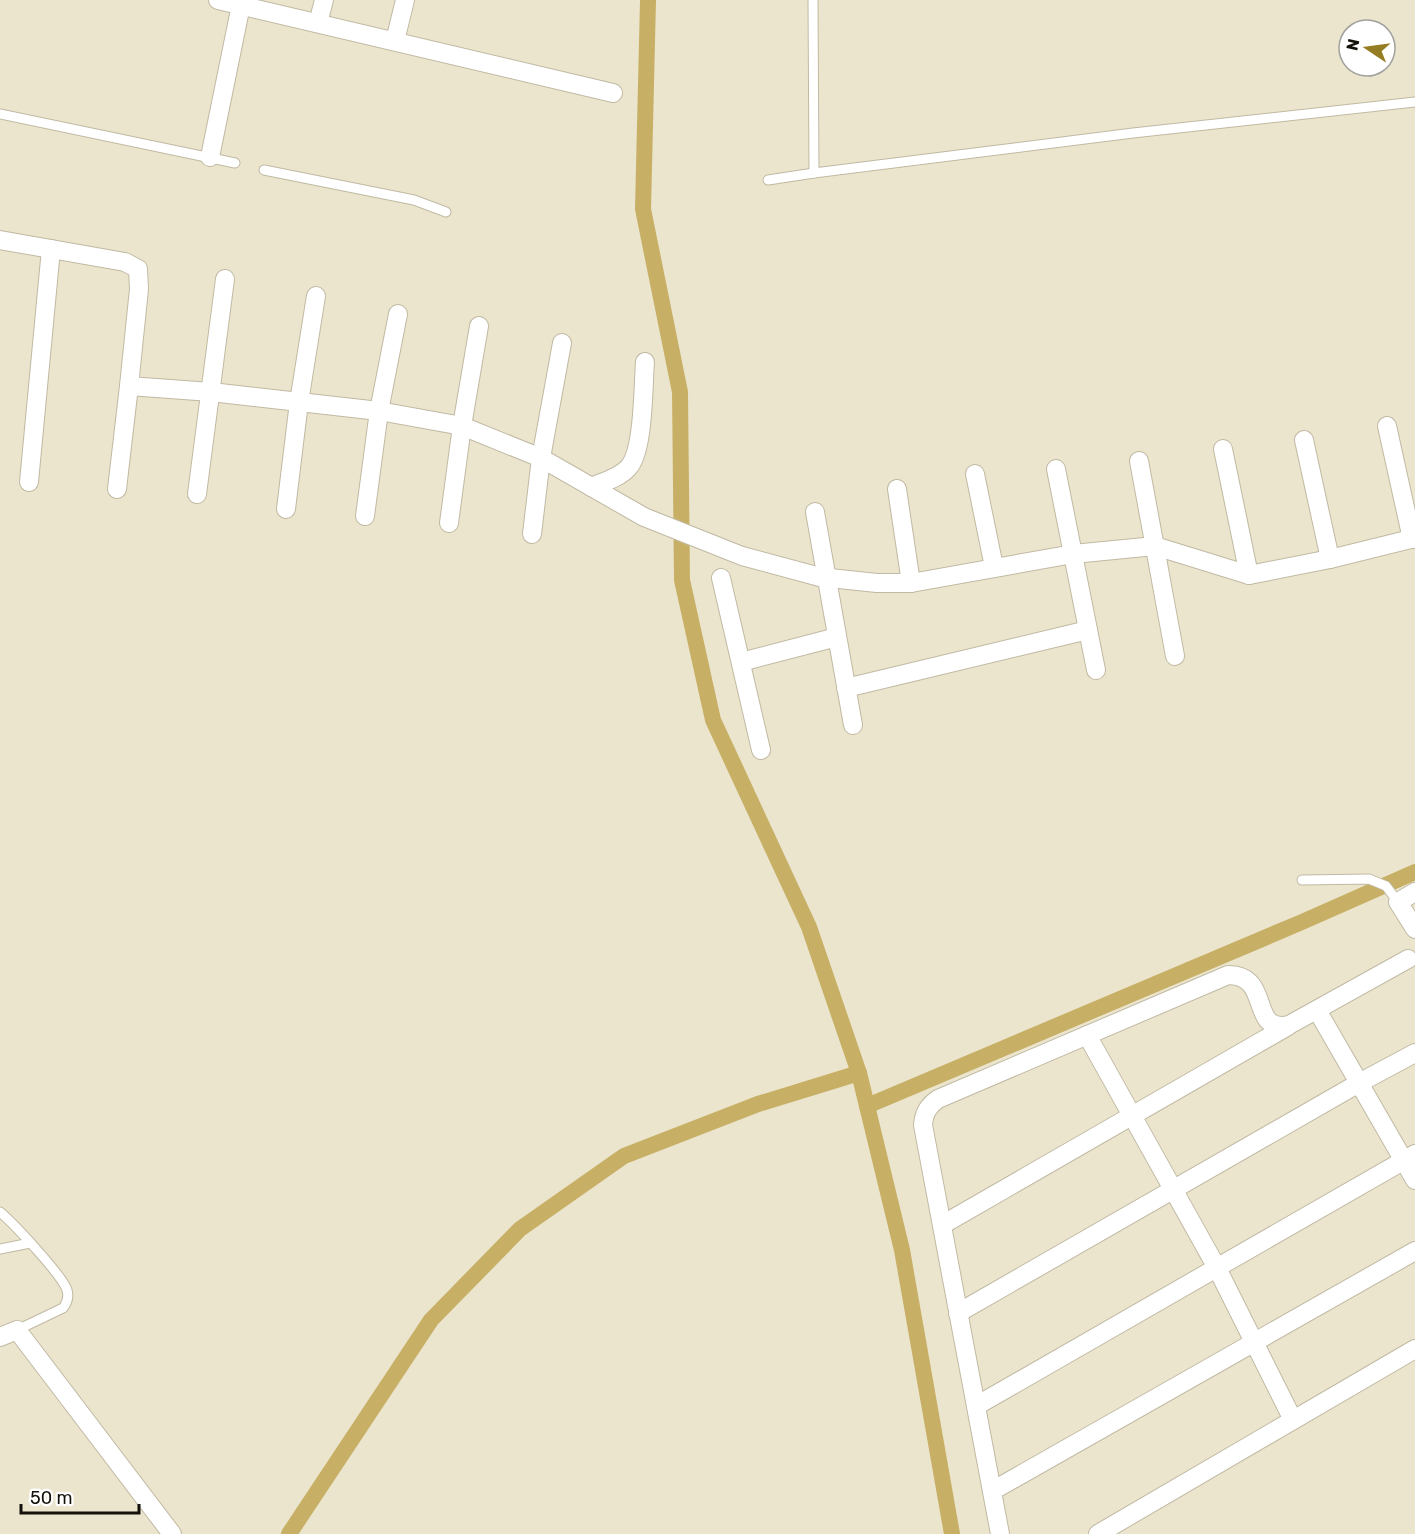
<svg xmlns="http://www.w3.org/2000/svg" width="1415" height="1534" font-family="Rubik,sans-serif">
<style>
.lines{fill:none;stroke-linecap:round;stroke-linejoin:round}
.canal{stroke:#c7b065;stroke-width:16}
.service-casing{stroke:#c0b9a3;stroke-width:11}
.minor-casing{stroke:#c0b9a3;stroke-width:20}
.service{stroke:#fff;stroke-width:9}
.minor{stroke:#fff;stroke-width:18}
</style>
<rect width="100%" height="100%" fill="#ece5ce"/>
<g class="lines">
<!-- canal -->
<g class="canal">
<polyline points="648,0 643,209 680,392 682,580 713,720 809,927 859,1073 902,1250 952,1534"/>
<polyline points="867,1106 1302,922 1415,872"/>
<polyline points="289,1534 431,1320 520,1229 624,1156 758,1104 859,1073"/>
</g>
<defs>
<g id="service">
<polyline points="813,0 814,173 1133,133 1415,102"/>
<polyline points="0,114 235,163"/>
<polyline points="264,170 414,200 446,212"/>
<polyline points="768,180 814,173"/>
<polyline points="1302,880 1369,879 1386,886 1398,902"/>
<path d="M0,1212C14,1224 62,1275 67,1290C69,1297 67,1303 63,1308L17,1330"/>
<polyline points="0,1249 30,1243"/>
</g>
<g id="minor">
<polyline points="218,0 613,93"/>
<polyline points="318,23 324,0"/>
<polyline points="395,41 405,0"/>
<polyline points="210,157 242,0"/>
<polyline points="0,240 125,262 138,269 139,289 129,386 211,392 379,411 462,426 541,458 644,517 742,556 820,577 877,583 911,583 1073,554 1155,546 1249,575 1330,559 1415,538"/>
<polyline points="1387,426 1412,539"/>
<polyline points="1304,440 1330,559"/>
<polyline points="1223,449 1249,575"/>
<polyline points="1139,461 1175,656"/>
<polyline points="1056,469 1096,670"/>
<polyline points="975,474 994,567"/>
<polyline points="29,482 51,249"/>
<path d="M591,487C603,482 619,478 628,468C644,452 643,386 645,362"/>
<polyline points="117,489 129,386"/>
<polyline points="897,489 911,583"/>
<polyline points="197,494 225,279"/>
<polyline points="286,509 299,402 316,296"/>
<polyline points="815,512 853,725"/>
<polyline points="365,516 379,411 398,314"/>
<polyline points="449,523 462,426 479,326"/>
<polyline points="532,534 541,458 562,343"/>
<polyline points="721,578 761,750"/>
<polyline points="741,662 837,637"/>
<polyline points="846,688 1088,630"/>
<polyline points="1415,892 1398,902 1415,929"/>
<polyline points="1317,1010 1415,1180"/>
<polyline points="1087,1035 1217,1268 1293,1420"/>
<polyline points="942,1225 1288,1026"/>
<polyline points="958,1313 1359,1083 1415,1053"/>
<polyline points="0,1337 17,1330 172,1534"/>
<polyline points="976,1406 1415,1154"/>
<polyline points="992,1491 1415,1251"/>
<path d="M1000,1534L923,1125C924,1113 928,1106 938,1099L1228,975C1273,975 1248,1034 1289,1025L1408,959"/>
<polyline points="1098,1534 1415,1349"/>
</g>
</defs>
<!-- service casing -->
<use href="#service" class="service-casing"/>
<!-- minor casing -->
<use href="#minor" class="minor-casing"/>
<!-- service -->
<use href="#service" class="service"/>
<!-- minor -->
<use href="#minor" class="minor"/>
</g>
<!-- north arrow -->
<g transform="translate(1367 48) rotate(283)"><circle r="28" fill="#ffffff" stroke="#a1a09d" stroke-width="1.5"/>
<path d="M0-4.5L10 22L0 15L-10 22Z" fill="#957d24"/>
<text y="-9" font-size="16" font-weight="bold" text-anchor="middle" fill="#131109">N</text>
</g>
<!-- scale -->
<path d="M21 1504v9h118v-9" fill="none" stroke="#131109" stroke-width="3"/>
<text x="30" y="1504" font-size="18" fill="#131109" stroke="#ffffff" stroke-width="4.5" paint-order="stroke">50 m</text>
</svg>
